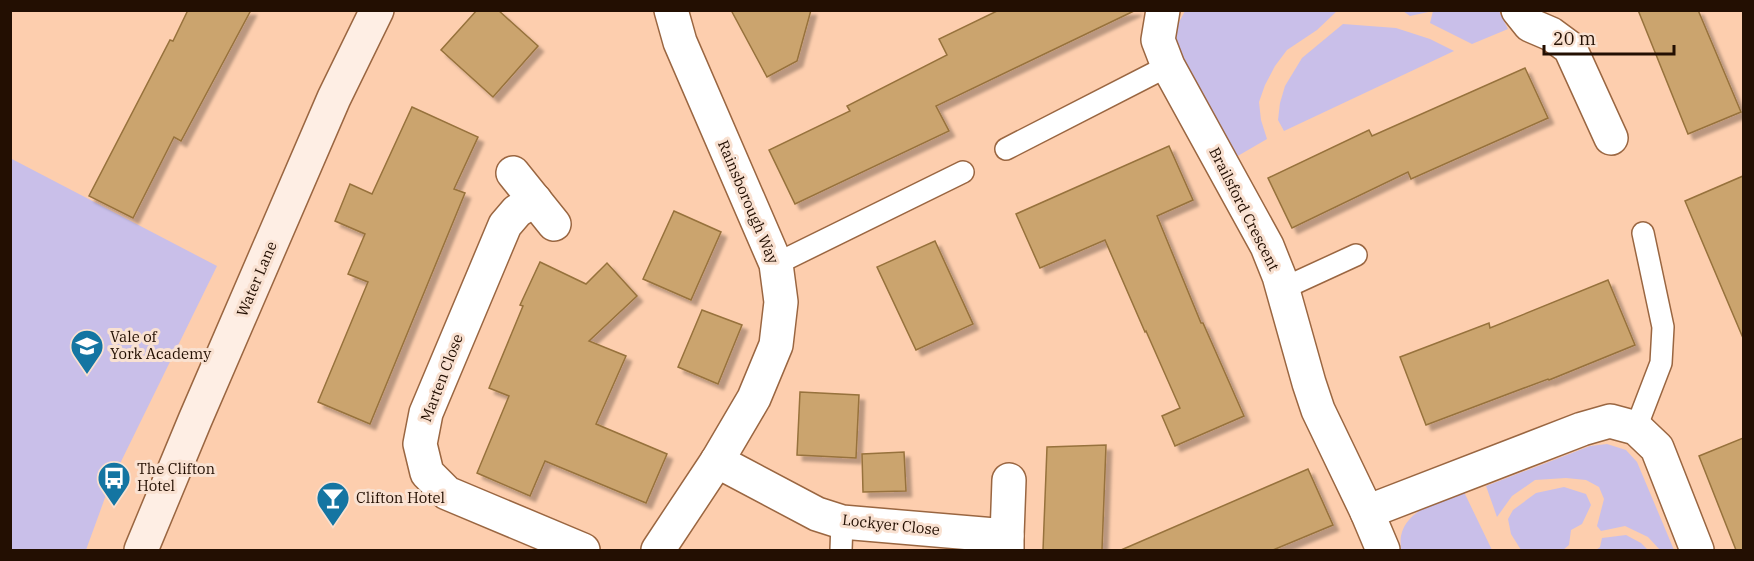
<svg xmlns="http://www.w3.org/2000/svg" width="1754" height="561" font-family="'IBM Plex Serif',serif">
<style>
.green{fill:#c9bfe9}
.building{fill:#cba46e;stroke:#97723c;stroke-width:1.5;filter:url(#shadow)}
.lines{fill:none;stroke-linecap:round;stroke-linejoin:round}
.lane-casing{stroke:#9a6641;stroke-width:24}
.street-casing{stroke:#9a6641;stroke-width:36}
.secondary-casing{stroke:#9a6641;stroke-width:36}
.lane{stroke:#fff;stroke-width:21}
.street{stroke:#fff;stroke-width:33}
.secondary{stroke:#feeee4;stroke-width:33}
.labels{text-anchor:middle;stroke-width:6;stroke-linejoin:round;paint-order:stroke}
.street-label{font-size:15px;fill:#230f02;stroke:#f9e1d1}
.poi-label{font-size:15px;fill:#230f02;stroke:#f9e1d1;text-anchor:start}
</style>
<defs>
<filter id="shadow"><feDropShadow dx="5.5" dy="5.5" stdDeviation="1.5" flood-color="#0004"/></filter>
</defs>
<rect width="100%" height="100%" fill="#fdceae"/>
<!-- green -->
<g class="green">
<polygon points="1185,11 1337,11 1317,30 1287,50 1275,66 1265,85 1259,102 1261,120 1267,139 1236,157 1175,42 1178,24"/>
<polygon points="1403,11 1499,11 1508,29 1472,44 1430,23 1433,11 1410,16"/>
<polygon points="1343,24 1396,28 1430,39 1454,51 1284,131 1278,120 1280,103 1285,86 1302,58"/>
<polygon points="10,158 217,266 110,484 86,550 11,550"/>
<polygon points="1607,444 1626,450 1637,462 1674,550 1660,550 1648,537 1625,526 1601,531 1597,526 1604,499 1599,487 1586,480 1566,478 1535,480 1512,496 1497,517 1486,486 1590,446"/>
<polygon points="1564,487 1586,494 1591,505 1582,524 1571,530 1569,545 1563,550 1521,550 1511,534 1508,519 1513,510 1536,493"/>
<path d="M1464,492L1492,550H1401C1401,546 1400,541 1401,536C1406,509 1442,500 1464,492Z"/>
<polygon points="1626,535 1641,543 1648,550 1596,550 1600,547 1602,538"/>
</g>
<!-- building -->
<g class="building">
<polygon points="188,10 251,10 181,141 174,137 133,218 89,196 170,40 173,41"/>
<polygon points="477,10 498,10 538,46 493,97 441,50"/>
<polygon points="731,10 811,10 797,61 767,77"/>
<polygon points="999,10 1136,10 936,106 949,131 795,204 769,150 850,111 847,106 947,55 939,39"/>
<polygon points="1638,10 1698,10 1741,112 1688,134"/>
<polygon points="1525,68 1548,118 1411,179 1408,172 1292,228 1268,178 1369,130 1372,136"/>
<polygon points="412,107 478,137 454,189 465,193 370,424 318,402 368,282 348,274 365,234 335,221 350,184 372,194"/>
<polygon points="1169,146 1193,200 1157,216 1201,323 1203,323 1244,416 1175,446 1162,416 1180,408 1146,331 1145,332 1105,240 1040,268 1016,214"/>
<polygon points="1743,176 1743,338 1685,201"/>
<polygon points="674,211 721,232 691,300 643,279"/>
<polygon points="935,241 973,324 916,350 877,267"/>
<polygon points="540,262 586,284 607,263 637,296 589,341 626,356 596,424 667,454 646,503 545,461 530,496 477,473 509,396 489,388 523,306 520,305"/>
<polygon points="1608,280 1635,345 1549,380 1548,379 1426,425 1400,357 1489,323 1490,328"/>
<polygon points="702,310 742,325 718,384 678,367"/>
<polygon points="800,392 859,395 856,458 797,455"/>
<polygon points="1743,438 1743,550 1736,550 1699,456"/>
<polygon points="1106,445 1102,550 1043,550 1047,447"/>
<polygon points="904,452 906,491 863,492 862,454"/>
<polygon points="1308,469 1333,525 1273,550 1121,550"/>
</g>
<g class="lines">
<defs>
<g id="lane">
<polyline points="1006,149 1168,66"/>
<polyline points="776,264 963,172"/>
<polyline points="1282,289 1356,255"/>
<polyline points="1636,428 1661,363 1663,327 1643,233"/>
<polyline points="841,550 842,522"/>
</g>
<g id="street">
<polyline points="1163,10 1158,40 1168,66 1267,246 1279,276 1309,383 1318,410 1367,512 1383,550"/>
<polyline points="1518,10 1530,25 1551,34 1570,48 1611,138"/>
<polyline points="513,173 554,224"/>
<polyline points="535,200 517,211 505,225 426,413 420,444 427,473 447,493 583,550"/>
<polyline points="717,461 817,514 842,522 1007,536 1007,550"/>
<polyline points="1367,512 1582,429 1610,421 1636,428 1657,448 1697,550"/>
<polyline points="1007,536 1009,480"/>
<polyline points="658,550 717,461 754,398 776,345 781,302 776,264 680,42 671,10"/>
</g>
<polyline id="secondary" points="141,550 195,420 334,98 377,10"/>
</defs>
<!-- lane casing -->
<use href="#lane" class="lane-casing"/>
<!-- street casing -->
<use href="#street" class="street-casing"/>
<!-- secondary casing -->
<use href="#secondary" class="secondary-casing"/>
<!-- lane -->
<use href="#lane" class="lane"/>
<!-- street -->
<use href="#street" class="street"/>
<!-- secondary -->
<use href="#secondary" class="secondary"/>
</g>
<!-- icons -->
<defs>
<symbol id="school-pin" viewBox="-11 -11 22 30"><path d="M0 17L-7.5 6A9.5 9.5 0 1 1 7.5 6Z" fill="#1475a2" stroke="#f9e1d1"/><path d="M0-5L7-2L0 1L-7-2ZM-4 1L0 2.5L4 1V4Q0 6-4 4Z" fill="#fff"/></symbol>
<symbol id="bus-pin" viewBox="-11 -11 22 30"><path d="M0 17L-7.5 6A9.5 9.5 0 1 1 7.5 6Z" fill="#1475a2" stroke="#f9e1d1"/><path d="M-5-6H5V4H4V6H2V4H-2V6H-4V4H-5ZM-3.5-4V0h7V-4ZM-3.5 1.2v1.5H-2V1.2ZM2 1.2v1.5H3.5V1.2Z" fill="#fff"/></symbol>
<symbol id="bar-pin" viewBox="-11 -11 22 30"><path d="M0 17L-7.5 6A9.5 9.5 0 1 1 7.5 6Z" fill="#1475a2" stroke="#f9e1d1"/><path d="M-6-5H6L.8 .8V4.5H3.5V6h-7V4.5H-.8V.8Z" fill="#fff"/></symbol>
</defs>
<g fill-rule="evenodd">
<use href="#school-pin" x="68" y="327" width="38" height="52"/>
<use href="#bus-pin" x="95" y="459" width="38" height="52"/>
<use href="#bar-pin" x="314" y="479" width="38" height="52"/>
</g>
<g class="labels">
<!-- street labels -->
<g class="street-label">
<text transform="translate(748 202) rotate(67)" y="5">Rainsborough Way</text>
<text transform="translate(1244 209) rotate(63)" y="5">Brailsford Crescent</text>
<text transform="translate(257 279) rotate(-67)" y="5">Water Lane</text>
<text transform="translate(442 378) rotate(-69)" y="5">Marten Close</text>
<text transform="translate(891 525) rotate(6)" y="5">Lockyer Close</text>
</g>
<!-- poi labels -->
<g class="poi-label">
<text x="110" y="342">Vale of<tspan x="110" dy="17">York Academy</tspan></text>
<text x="137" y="474">The Clifton<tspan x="137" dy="17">Hotel</tspan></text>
<text x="356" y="503">Clifton Hotel</text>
</g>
</g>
<!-- border -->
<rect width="1754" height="561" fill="none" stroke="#230f02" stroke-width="24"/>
<!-- scale -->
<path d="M1544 45v9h130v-9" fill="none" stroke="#230f02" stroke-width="3"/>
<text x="1553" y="45" font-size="18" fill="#230f02" stroke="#f9e1d1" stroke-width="4.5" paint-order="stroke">20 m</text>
</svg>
